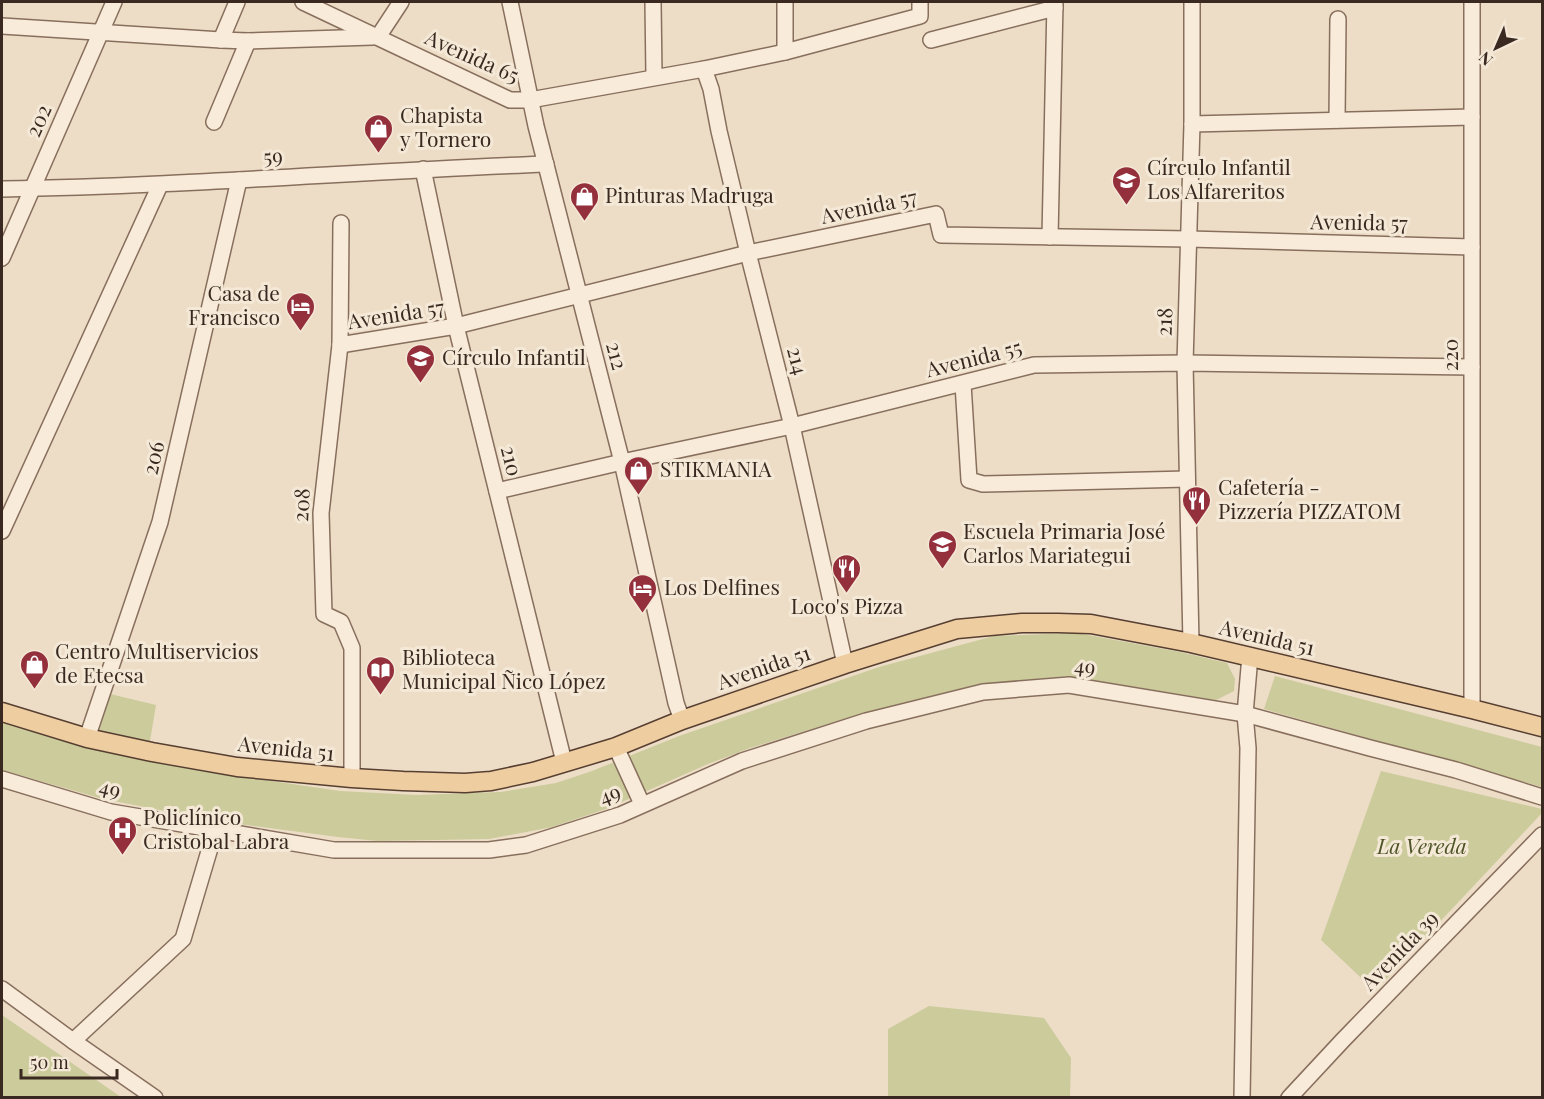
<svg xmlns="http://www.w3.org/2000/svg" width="1544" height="1099" font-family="'Playfair Display',serif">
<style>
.green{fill:#cbcb9b}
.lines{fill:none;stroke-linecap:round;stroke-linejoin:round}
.minor-casing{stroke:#886f5d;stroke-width:18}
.major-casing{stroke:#563e31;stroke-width:21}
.minor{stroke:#f8ebda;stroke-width:15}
.major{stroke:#eecda1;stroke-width:18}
.labels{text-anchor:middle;stroke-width:6;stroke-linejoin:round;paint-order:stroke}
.street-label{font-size:21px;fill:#392920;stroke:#f4e8d6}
.poi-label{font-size:21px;fill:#392920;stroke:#f4e8d6;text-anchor:start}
.park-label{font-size:21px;font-style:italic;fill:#4e5427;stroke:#f4e8d6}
</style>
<rect width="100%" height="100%" fill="#edddc7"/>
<!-- green -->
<g class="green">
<polygon points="1077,633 1180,652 1227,663 1235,679 1234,691 1216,700 1067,676 979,684 870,711 750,748 708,764 606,809 552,827 489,839 378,841 338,837 223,822 103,799 2,770 2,720 107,751 237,776 340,791 417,795 501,792 556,783 592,771 679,736 879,667 994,636"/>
<polygon points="1275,676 1542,747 1542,787 1264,709"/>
<polygon points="106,693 156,705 149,747 95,732"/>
<polygon points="1381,771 1542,809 1542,813 1375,991 1321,940"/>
<polygon points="929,1006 1044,1018 1071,1058 1070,1097 888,1097 888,1029"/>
<polygon points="2,1015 121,1097 2,1097"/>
</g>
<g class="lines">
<defs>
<g id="minor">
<polyline points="303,2 510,100 530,100 704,69 785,52 920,16 920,2"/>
<polyline points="510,2 536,126 622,462 676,703 682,720"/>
<polyline points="653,2 654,77"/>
<polyline points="2,26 221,40 248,41 373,37"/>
<polyline points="378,37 401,2"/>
<polyline points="221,40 237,2"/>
<polyline points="931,40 1055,8"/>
<polyline points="785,52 785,2"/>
<polyline points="704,69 711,89 719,131 748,253 792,426 845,664"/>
<polyline points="1337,120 1338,19"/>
<polyline points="214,122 248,41"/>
<polyline points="1192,124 1472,117"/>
<polyline points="423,169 456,326 564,762"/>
<path d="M2,189C183,186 364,171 546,164"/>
<polyline points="341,223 340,345 321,513 324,614 341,622 352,648 352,778"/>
<polyline points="1050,237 1055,2"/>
<polyline points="2,258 114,2"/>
<polyline points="340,345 456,326 748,253 936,214 941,235 1189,239 1472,247"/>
<polyline points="963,384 969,480 983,484 1187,479"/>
<polyline points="497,491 622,462 792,426 1034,365 1185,363 1472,367"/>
<polyline points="2,531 160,185"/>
<polyline points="1191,643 1185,363 1192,124 1192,2"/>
<polyline points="1472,709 1472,2"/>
<polyline points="87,738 160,522 239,180"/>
<polyline points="616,747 642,804"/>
<polyline points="2,779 111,812 334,850 489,850 526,845 620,815 742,761 866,721 983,692 1069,685 1245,714 1370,748 1456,770 1542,797"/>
<polyline points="2,989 73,1041 155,1098"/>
<polyline points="73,1041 183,939 210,848 213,830"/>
<polyline points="1242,1098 1248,748 1245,714 1250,656"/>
<polyline points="1289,1098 1343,1040 1542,835"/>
</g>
<polyline id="major" points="2,712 87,738 152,752 237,767 352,778 403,781 465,783 491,781 533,772 616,747 682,720 845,664 957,629 1022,623 1058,623 1091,624 1191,643 1472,709 1542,727"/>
</defs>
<!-- minor casing -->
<use href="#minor" class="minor-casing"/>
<!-- major casing -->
<use href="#major" class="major-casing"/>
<!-- minor -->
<use href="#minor" class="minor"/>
<!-- major -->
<use href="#major" class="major"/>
</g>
<!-- icons -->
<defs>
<symbol id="shop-pin" viewBox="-11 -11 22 30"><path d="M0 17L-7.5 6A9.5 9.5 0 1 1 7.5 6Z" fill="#942f3c" stroke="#f4e8d6"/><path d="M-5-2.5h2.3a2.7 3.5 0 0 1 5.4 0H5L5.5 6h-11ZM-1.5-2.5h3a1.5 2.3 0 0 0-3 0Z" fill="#fff"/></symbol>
<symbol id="school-pin" viewBox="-11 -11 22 30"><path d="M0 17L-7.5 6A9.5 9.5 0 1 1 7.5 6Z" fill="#942f3c" stroke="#f4e8d6"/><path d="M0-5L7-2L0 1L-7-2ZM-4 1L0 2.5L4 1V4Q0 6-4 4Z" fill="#fff"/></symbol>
<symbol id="hotel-pin" viewBox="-11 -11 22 30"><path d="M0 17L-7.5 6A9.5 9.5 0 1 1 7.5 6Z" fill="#942f3c" stroke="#f4e8d6"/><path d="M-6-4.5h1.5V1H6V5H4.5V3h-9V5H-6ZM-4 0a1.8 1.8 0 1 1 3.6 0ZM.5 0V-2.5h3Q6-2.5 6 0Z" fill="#fff"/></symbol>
<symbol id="restaurant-pin" viewBox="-11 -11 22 30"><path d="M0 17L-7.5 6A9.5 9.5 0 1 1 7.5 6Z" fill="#942f3c" stroke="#f4e8d6"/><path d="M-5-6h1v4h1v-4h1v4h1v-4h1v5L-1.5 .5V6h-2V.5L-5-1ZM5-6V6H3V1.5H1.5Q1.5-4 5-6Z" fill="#fff"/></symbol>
<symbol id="library-pin" viewBox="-11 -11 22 30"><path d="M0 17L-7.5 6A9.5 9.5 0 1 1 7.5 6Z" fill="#942f3c" stroke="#f4e8d6"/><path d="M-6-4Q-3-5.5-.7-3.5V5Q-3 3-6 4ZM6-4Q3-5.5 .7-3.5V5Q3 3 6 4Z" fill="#fff"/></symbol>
<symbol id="hospital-pin" viewBox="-11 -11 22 30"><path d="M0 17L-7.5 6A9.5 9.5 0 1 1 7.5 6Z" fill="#942f3c" stroke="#f4e8d6"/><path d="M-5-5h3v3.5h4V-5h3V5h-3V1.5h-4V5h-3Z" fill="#fff"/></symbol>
</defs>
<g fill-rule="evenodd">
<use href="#shop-pin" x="362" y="112" width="33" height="45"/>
<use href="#school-pin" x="1110" y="164" width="33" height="45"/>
<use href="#shop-pin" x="568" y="180" width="33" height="45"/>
<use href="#hotel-pin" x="284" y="290" width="33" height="45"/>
<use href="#school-pin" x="404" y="342" width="33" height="45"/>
<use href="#shop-pin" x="622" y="454" width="33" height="45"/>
<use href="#restaurant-pin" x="1180" y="484" width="33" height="45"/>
<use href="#school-pin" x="926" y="528" width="33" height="45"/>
<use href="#restaurant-pin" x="830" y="552" width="33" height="45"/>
<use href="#hotel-pin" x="626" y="572" width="33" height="45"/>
<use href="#shop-pin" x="18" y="648" width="33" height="45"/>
<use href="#library-pin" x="364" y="654" width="33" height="45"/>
<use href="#hospital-pin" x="106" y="814" width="33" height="45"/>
</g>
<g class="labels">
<!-- street labels -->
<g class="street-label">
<text transform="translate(472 57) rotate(24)" y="7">Avenida 65</text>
<text transform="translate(39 121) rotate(-66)" y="7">202</text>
<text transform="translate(273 157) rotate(-3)" y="7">59</text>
<text transform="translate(869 207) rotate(-12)" y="7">Avenida 57</text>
<text transform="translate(1359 223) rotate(1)" y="7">Avenida 57</text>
<text transform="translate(396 315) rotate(-9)" y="7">Avenida 57</text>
<text transform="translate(1165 322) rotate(-88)" y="7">218</text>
<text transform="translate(1451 355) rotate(-90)" y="7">220</text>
<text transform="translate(616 356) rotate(75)" y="7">212</text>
<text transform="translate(974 359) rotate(-14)" y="7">Avenida 55</text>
<text transform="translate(797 361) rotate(76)" y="7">214</text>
<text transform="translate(154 458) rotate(-77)" y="7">206</text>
<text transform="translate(511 461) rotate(76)" y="7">210</text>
<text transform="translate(302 505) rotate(-87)" y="7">208</text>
<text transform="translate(1267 638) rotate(13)" y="7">Avenida 51</text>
<text transform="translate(1085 667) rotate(7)" y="7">49</text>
<text transform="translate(764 668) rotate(-19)" y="7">Avenida 51</text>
<text transform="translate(286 749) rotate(6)" y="7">Avenida 51</text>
<text transform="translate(110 789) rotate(14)" y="7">49</text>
<text transform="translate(610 795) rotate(-21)" y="7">49</text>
<text transform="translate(1400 951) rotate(-46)" y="7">Avenida 39</text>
</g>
<!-- poi labels -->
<g class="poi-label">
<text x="400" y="123">Chapista<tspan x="400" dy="24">y Tornero</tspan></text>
<text x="1147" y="175">Círculo Infantil<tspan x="1147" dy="24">Los Alfareritos</tspan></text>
<text x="605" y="203">Pinturas Madruga</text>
<text x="280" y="301" text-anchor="end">Casa de<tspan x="280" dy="24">Francisco</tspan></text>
<text x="442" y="365">Círculo Infantil</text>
<text x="660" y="477">STIKMANIA</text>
<text x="1218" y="495">Cafetería -<tspan x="1218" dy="24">Pizzería PIZZATOM</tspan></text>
<text x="963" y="539">Escuela Primaria José<tspan x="963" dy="24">Carlos Mariategui</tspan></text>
<text x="664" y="595">Los Delfines</text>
<text x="847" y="614" text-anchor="middle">Loco's Pizza</text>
<text x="55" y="659">Centro Multiservicios<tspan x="55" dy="24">de Etecsa</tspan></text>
<text x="402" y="665">Biblioteca<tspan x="402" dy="24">Municipal Ñico López</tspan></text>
<text x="143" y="825">Policlínico<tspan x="143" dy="24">Cristobal Labra</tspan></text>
</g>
<!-- park labels -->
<g class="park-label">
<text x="1422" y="854">La Vereda</text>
</g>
</g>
<!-- border -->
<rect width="1544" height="1099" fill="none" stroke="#392920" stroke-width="6"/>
<!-- north arrow -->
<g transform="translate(1496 48) rotate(224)" stroke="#f4e8d6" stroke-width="4.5" paint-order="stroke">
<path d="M0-4.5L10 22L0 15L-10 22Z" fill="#392920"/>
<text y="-9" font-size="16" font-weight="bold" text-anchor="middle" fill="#392920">N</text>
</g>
<!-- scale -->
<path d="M21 1069v9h96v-9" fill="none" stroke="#392920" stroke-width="3"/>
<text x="30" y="1069" font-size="18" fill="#392920" stroke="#f4e8d6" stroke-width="4.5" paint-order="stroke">50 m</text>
</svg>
